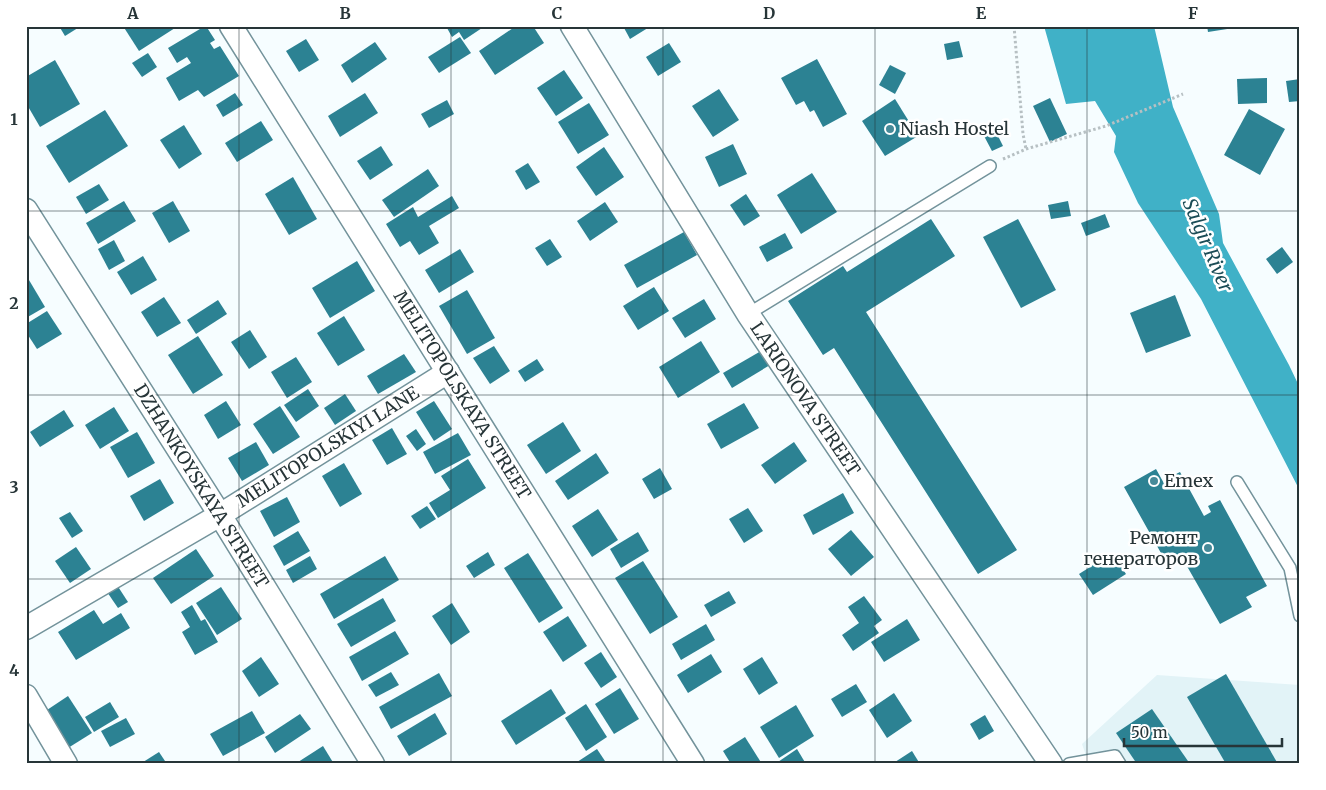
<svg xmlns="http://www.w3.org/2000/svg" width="1326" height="790" font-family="Merriweather,serif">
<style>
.built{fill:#e2f3f7}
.water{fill:#40b1c7}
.building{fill:#2c8293}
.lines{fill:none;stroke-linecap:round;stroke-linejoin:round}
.lane-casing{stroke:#73939b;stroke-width:14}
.street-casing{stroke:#73939b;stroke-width:25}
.path{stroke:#b7c0c3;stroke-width:3;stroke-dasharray:2.5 2.5;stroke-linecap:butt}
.lane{stroke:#fff;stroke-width:11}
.street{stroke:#fff;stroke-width:22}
.grid{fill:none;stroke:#273538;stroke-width:1;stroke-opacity:0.55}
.poi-dot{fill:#468a99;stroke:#fff;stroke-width:2}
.labels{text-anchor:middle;stroke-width:5;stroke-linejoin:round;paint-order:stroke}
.poi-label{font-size:18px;fill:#273538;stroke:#fff;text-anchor:start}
.street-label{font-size:18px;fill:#273538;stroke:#fff}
.water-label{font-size:19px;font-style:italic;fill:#1b4c56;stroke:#fff}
.neatline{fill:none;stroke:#273538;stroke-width:2}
.grid-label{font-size:16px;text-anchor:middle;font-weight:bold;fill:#273538}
</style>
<rect width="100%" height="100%" fill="#f6fdff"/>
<!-- built -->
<polygon class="built" points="1157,675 1300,685 1300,764 1089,764 1082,744"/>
<!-- water -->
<polygon class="water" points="1044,26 1154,26 1173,107 1219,214 1223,243 1289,365 1300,388 1300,491 1201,299 1138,203 1114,152 1116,136 1095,101 1066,104"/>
<!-- building -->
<g class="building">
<polygon points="59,26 81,26 65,36"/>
<polygon points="123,26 174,26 175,28 139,51"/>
<polygon points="205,26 206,26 215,40 210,43 214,49 220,46 239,76 204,97 198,90 179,101 166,78 191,63 187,57 177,63 168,48"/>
<polygon points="450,26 485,26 464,40 459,32 452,37 447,28"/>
<polygon points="516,26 533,26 544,43 495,75 479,51"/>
<polygon points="623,26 651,26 630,39"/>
<polygon points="1207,26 1240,26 1240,27 1208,32"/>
<polygon points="460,37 471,53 439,73 428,57"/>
<polygon points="306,39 319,60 299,72 286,51"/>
<polygon points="959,41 963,57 947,60 944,44"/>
<polygon points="375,42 387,59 352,83 341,65"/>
<polygon points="669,43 681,62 658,76 646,57"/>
<polygon points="148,53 157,67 142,77 132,63"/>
<polygon points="817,59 847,114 823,127 814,110 810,112 804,101 796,105 781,78"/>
<polygon points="55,60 80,104 40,127 26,103 26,77"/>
<polygon points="890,65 906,73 895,94 879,85"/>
<polygon points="564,70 583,98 556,116 537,88"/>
<polygon points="1267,78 1267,103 1238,104 1237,79"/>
<polygon points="1300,79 1300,101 1289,102 1286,81"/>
<polygon points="719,89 739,120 713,137 692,106"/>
<polygon points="235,93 243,105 223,117 216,105"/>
<polygon points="365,93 378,113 340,137 328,116"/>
<polygon points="1050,98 1067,134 1050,142 1033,106"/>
<polygon points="895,99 918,136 885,156 862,121"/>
<polygon points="447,100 454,114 429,128 421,114"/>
<polygon points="589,103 609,135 578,154 558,122"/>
<polygon points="1249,109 1285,129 1260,175 1224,155"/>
<polygon points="105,110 128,146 69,183 46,146"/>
<polygon points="261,121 273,140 237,162 225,143"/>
<polygon points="184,125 202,154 179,169 160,140"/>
<polygon points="995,130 1003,146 992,151 984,136"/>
<polygon points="733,144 747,174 719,187 705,157"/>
<polygon points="381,146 393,165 370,180 357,161"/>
<polygon points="604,147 624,177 596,196 576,167"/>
<polygon points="528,163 540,182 526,190 515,171"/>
<polygon points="428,169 439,186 394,217 382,200"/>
<polygon points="812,173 837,212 801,234 777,195"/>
<polygon points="293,177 317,219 289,235 265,194"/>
<polygon points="99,184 109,200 86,214 76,197"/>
<polygon points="746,194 760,216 744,226 730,205"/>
<polygon points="452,196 459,208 429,226 439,243 419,255 410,241 400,247 386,224 413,207 418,217"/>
<polygon points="124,201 136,221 98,244 86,223"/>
<polygon points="173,201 190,231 169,243 152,213"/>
<polygon points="1068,201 1071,216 1051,219 1048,205"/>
<polygon points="605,202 618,222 590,241 577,221"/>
<polygon points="1105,214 1110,227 1086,236 1081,223"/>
<polygon points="931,219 955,256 866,312 1017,550 978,574 834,348 823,355 788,301 843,266 847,272"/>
<polygon points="1018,219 1056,290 1021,308 983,237"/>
<polygon points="684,232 697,255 637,288 624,265"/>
<polygon points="785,233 793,248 767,262 759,247"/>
<polygon points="550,239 562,257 547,266 535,248"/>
<polygon points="114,240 125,261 109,270 98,249"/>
<polygon points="1282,247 1293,262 1277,274 1266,259"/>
<polygon points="460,249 474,272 439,293 425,270"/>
<polygon points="143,256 157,280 131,295 117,272"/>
<polygon points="357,261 375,291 330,318 312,288"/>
<polygon points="29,280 45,307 26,318 26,282"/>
<polygon points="654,287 669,311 638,330 623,306"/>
<polygon points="467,290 495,338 467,354 439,306"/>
<polygon points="1175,295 1191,336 1146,353 1130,313"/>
<polygon points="164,297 181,323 157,337 141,312"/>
<polygon points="704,299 716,319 685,338 672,318"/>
<polygon points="218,300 227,314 196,334 187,320"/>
<polygon points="47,311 62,334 37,349 26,332 26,324"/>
<polygon points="344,316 365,350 338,366 317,333"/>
<polygon points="250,330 267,357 249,369 231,342"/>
<polygon points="198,336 223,375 193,394 168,355"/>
<polygon points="701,341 720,372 678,398 659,367"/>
<polygon points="494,346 510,371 490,384 473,358"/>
<polygon points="761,351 770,365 732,388 723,373"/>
<polygon points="404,354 416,372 378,394 367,376"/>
<polygon points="296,357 312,382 287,398 271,372"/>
<polygon points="537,359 544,370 525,382 518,371"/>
<polygon points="308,389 319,406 296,422 284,405"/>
<polygon points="345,394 356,411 335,425 324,408"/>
<polygon points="226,401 241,425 218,439 204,415"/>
<polygon points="434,401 452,429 434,441 416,412"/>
<polygon points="744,403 759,428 721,449 707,424"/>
<polygon points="280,406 300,437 273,454 253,424"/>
<polygon points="114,407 129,431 100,449 85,425"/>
<polygon points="64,410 74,426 40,447 30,432"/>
<polygon points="563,422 581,451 546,474 527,445"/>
<polygon points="392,428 407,454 387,465 372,440"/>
<polygon points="416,429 426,444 417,451 406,436"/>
<polygon points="137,432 155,463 128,478 110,447"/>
<polygon points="458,433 471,455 435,474 423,452"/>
<polygon points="256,442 269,465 242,481 228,458"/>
<polygon points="794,442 807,461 775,484 761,465"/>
<polygon points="596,453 609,473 568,500 555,481"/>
<polygon points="468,459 486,488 438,518 429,503 450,490 441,476"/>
<polygon points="344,463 362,494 340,507 322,476"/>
<polygon points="660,468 672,489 654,499 642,479"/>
<polygon points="1156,469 1166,487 1175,482 1172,476 1180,472 1204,516 1211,512 1208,506 1220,500 1267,586 1246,597 1252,607 1220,624 1180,554 1166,562 1124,487"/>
<polygon points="160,479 174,503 144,521 130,496"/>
<polygon points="843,493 854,513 813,535 803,515"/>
<polygon points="287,497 300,522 274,537 260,511"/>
<polygon points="427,506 436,519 420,529 411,516"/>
<polygon points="748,508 763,531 744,543 729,519"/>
<polygon points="598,509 618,540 592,557 572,526"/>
<polygon points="70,512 83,531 72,538 59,518"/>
<polygon points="851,530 874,557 851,576 828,549"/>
<polygon points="298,531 310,551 284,566 273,546"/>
<polygon points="638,532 649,551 621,568 610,549"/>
<polygon points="76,547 91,569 70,583 55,561"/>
<polygon points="196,549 214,576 171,604 153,578"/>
<polygon points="488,552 495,565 474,578 466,566"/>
<polygon points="528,553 563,608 539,623 504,568"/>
<polygon points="1112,553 1126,574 1093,595 1079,574"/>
<polygon points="310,556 317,569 293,583 286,570"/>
<polygon points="385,556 399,580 334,619 320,594"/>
<polygon points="643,561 678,617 650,634 615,578"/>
<polygon points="115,582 128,602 118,608 105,589"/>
<polygon points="221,587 242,619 217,635 196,603"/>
<polygon points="729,591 736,603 711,617 704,605"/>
<polygon points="864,596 882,620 874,626 879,633 853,651 842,635 859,623 848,607"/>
<polygon points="383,598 396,621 351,647 337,624"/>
<polygon points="452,603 470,632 451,645 432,616"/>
<polygon points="192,605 201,621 205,619 218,642 195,655 182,632 190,627 181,612"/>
<polygon points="94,610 103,624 121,613 130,628 76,660 58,632"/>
<polygon points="568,616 587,646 563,662 543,632"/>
<polygon points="907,619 920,640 884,662 871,642"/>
<polygon points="706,624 715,640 681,660 672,644"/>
<polygon points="395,631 409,654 362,681 349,657"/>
<polygon points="601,652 617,677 601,688 584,663"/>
<polygon points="711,654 722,672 688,693 677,675"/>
<polygon points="261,657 279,684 259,697 242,671"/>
<polygon points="762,657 778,683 759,695 743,669"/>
<polygon points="391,672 399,685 376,697 368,685"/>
<polygon points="439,673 452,696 391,729 379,707"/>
<polygon points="1226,674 1278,764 1226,764 1187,697"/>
<polygon points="856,684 867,702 842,717 831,699"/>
<polygon points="620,688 639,719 614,734 595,704"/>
<polygon points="551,689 566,713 516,745 501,721"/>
<polygon points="894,693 912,721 887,738 869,710"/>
<polygon points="68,696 92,733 68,748 44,712"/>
<polygon points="110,702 119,717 94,732 85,717"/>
<polygon points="586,704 607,737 586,751 565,718"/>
<polygon points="796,705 814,736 779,758 760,727"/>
<polygon points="1152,709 1190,764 1137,764 1116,733"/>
<polygon points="252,711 265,733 223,756 210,734"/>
<polygon points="435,713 447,734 409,756 397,736"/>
<polygon points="300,714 311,729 275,753 265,737"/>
<polygon points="985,715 994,731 979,740 970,724"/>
<polygon points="126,718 135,734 110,747 101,731"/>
<polygon points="745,737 762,764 731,764 723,751"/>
<polygon points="323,746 334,764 295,764"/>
<polygon points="597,749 607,764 574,764"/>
<polygon points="797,749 806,764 775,764"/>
<polygon points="912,751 920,764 892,764"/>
<polygon points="159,752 167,764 140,764"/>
</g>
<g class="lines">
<defs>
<g id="lane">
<polyline points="748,314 990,166"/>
<polyline points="1237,482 1290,568 1300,616"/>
<polyline points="1069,764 1115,756 1120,764"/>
</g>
<g id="street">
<polyline points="231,26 693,764"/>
<polyline points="572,26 748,314 1051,764"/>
<polyline points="26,210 220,515 373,764"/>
<polyline points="26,628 220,515 448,372"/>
<polyline points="26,696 66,764"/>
</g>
</defs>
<!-- lane casing -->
<use href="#lane" class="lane-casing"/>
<!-- street casing -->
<use href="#street" class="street-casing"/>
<!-- path -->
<g class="path">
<polyline points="1014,26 1023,134 1026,149"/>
<polyline points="1003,159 1026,149 1106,126 1183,94"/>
</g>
<!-- lane -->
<use href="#lane" class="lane"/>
<!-- street -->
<use href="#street" class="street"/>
</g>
<!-- grid -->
<path class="grid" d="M239,26V764M451,26V764M663,26V764M875,26V764M1087,26V764M26,211H1300M26,395H1300M26,579H1300"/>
<!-- markers -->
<g class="poi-dot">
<circle cx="890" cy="129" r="5"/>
<circle cx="1154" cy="481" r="5"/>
<circle cx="1208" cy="548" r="5"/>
</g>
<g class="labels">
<!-- poi labels -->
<g class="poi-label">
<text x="900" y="135">Niash Hostel</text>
<text x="1164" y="487">Emex</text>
<text x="1198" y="544" text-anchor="end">Ремонт<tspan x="1198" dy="21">генераторов</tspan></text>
</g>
<!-- street labels -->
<g class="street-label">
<text transform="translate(462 395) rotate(58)" y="6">MELITOPOLSKAYA STREET</text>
<text transform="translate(805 399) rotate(56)" y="6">LARIONOVA STREET</text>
<text transform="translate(328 447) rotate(-32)" y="6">MELITOPOLSKIYI LANE</text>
<text transform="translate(201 486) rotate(58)" y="6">DZHANKOYSKAYA STREET</text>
</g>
<!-- water labels -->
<g class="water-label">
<text transform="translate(1208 245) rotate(67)" y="7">Salgir River</text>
</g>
</g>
<!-- border -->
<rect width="1326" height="790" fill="none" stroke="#ffffff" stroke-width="55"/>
<!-- scale -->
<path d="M1124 738v8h158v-8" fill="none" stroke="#273538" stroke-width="2.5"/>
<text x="1131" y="738" font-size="15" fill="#273538" stroke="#ffffff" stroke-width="4" paint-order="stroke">50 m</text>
<rect x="28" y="28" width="1270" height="734" class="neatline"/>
<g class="grid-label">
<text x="133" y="19">A</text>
<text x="345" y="19">B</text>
<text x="557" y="19">C</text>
<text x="769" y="19">D</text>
<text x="981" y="19">E</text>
<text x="1193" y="19">F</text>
<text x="14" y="125">1</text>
<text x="14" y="309">2</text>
<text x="14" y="493">3</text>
<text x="14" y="676">4</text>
</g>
</svg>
